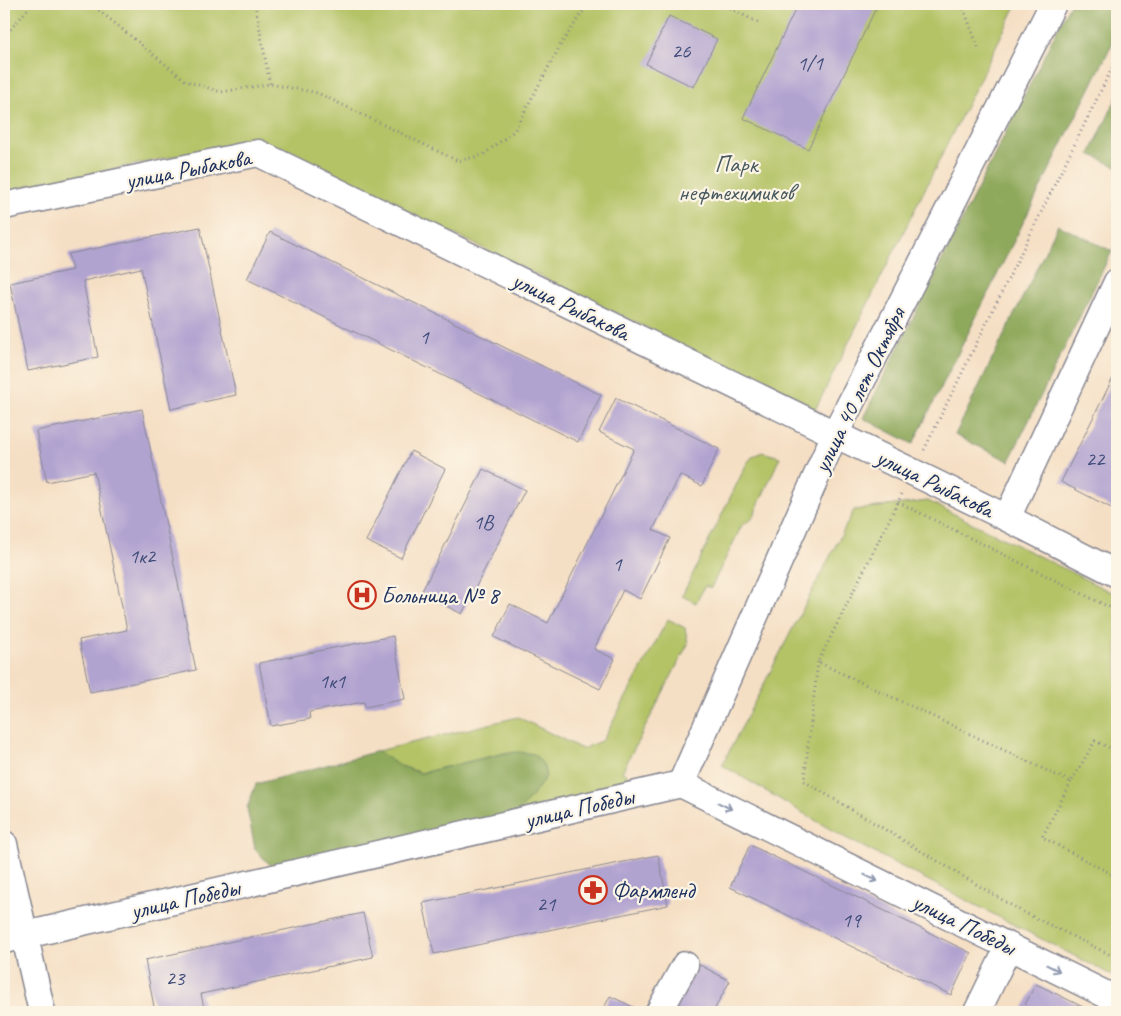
<svg xmlns="http://www.w3.org/2000/svg" width="1121" height="1016" font-family="Caveat,sans-serif">
<style>
.green{fill:#b4c366;stroke:#687962}
.forest{fill:#8fa95b;stroke:#556c5c}
.building{fill:#b1a3d0}
.lines{fill:none;stroke-linecap:round;stroke-linejoin:round}
.minor-casing{stroke:#888791;stroke-width:29}
.path{stroke:#888791;stroke-width:3;stroke-dasharray:1 4;stroke-linecap:butt}
.minor{stroke:#fff;stroke-width:26}
.oneway{stroke:#8d97ae}
.labels{text-anchor:middle;stroke-width:4.5;stroke-linejoin:round;paint-order:stroke}
.number-label{font-size:21px;fill:#404c7a}
.park-label{font-size:24px;fill:#495b60;stroke:#fcf5e5}
.street-label{font-size:24px;fill:#1b2f5e;stroke:#fcf5e5}
.poi-label{font-size:24px;fill:#1b2f5e;stroke:#fcf5e5;text-anchor:start}
</style>
<rect width="100%" height="100%" fill="#fcf5e5"/>
<filter id="ink" filterUnits="userSpaceOnUse"><feTurbulence type="fractalNoise" baseFrequency=".02" numOctaves="2"/><feDisplacementMap in="SourceGraphic" scale="10" xChannelSelector="R" yChannelSelector="G"/><feConvolveMatrix kernelMatrix="1 2 1 2 8 2 1 2 1" color-interpolation-filters="sRGB"/></filter>
<filter id="wash" filterUnits="userSpaceOnUse"><feTurbulence type="fractalNoise" baseFrequency=".0096" numOctaves="4" result="noise"/><feDisplacementMap in="SourceGraphic" scale="20" xChannelSelector="R" yChannelSelector="G"/><feGaussianBlur stdDeviation="1.12" result="paint"/><feColorMatrix in="noise" values="0 0 0 0 0 0 0 0 0 0 0 0 0 0 0 0 0 1.4 0 .05"/><feComposite in="paint" operator="in"/></filter>
<g filter="url(#wash)">
<rect width="100%" height="100%" fill="#f5dfc4"/>
<!-- green -->
<g class="green">
<polygon points="4,4 1017,4 815,410 259,139 4,192"/>
<polygon points="762,452 780,457 752,519 742,525 711,588 705,586 696,603 682,596 747,463 753,456"/>
<polygon points="928,501 1117,595 1117,978 840,835 722,765 854,510"/>
<polygon points="668,619 685,628 688,644 622,772 643,783 513,818 505,753 421,773 397,765 378,751 518,717 582,749 603,740"/>
</g>
<!-- forest -->
<g class="forest">
<polygon points="1070,4 1117,4 1117,34 913,444 863,418"/>
<polygon points="1117,97 1117,167 1090,154"/>
<polygon points="1058,225 1112,251 1009,461 955,435"/>
<polygon points="378,751 398,765 421,773 505,753 519,752 534,754 543,764 546,776 536,791 513,818 272,867 255,849 247,808 256,784"/>
</g>
<g id="blocks">
<!-- building -->
<g class="building">
<polygon points="798,4 868,4 876,8 808,149 743,118"/>
<polygon points="669,16 717,39 694,87 646,64"/>
<polygon points="200,227 236,395 171,409 141,268 83,281 98,357 28,371 10,283 72,270 68,254"/>
<polygon points="270,232 601,395 578,442 247,279"/>
<polygon points="1117,370 1117,511 1061,482"/>
<polygon points="616,398 719,449 702,486 680,475 653,530 670,538 640,599 623,590 594,649 615,659 600,689 494,637 510,604 548,623 634,449 599,432"/>
<polygon points="142,409 196,670 90,692 79,640 127,630 94,472 47,482 36,431"/>
<polygon points="411,451 445,469 401,558 366,541"/>
<polygon points="483,469 525,490 462,614 421,593"/>
<polygon points="393,636 405,699 365,707 364,702 309,712 310,719 271,726 259,663"/>
<polygon points="750,845 971,953 951,995 730,887"/>
<polygon points="658,855 668,905 434,954 423,903"/>
<polygon points="363,913 373,957 201,994 205,1012 155,1012 145,960"/>
<polygon points="698,964 730,981 713,1012 673,1012"/>
<polygon points="1036,984 1077,1004 1093,1012 1021,1012"/>
<polygon points="610,996 644,1012 602,1012"/>
</g>
</g>
</g>
<g filter="url(#ink)">
<use href="#blocks" fill-opacity="0" stroke="#888791" stroke-width="1"/>
<g class="lines">
<defs>
<g id="minor">
<polyline points="4,206 258,153 1007,518 1117,574"/>
<polyline points="1007,518 1117,282"/>
<polyline points="681,784 835,434 1053,4"/>
<polyline points="4,844 42,1012"/>
<polyline points="4,940 681,784 1117,1000"/>
<polyline points="659,1012 685,965"/>
<polyline points="977,1012 1009,946"/>
</g>
</defs>
<!-- minor casing -->
<use href="#minor" class="minor-casing"/>
<!-- path -->
<g class="path">
<polyline points="91,4 186,81 221,92 270,84 318,93 458,161 483,155 514,131 561,44 588,4"/>
<polyline points="255,4 270,84"/>
<polyline points="721,4 761,24"/>
<polyline points="962,4 978,47"/>
<polyline points="4,37 32,4"/>
<polyline points="924,450 1117,58"/>
<polyline points="902,494 818,662 1071,782 1095,741 1117,751"/>
<polyline points="898,502 1117,611"/>
<polyline points="818,662 804,781 1021,911 1117,958"/>
<polyline points="1071,782 1042,837 1117,877"/>
</g>
<!-- minor -->
<use href="#minor" class="minor"/>
</g>
<!-- one-way arrows -->
<defs><path id="oneway-shaft" d="M-6 0H5M1.5-3L5.5 0L1.5 3" fill="none" stroke-width="1.6" stroke-linecap="round" stroke-linejoin="round" transform="scale(1.25)"/></defs>
<g class="oneway">
<use href="#oneway-shaft" transform="translate(725 806) rotate(26)"/>
<use href="#oneway-shaft" transform="translate(871 878) rotate(26)"/>
<use href="#oneway-shaft" transform="translate(1053 968) rotate(26)"/>
</g>
</g>
<!-- icons -->
<defs>
<symbol id="hospital-ring" viewBox="-11 -11 22 22"><circle r="9.5" fill="#fcf5e5" stroke="#c8321e" stroke-width="1.5"/><path d="M-5-5h3v3.5h4V-5h3V5h-3V1.5h-4V5h-3Z" fill="#c8321e"/></symbol>
<symbol id="pharmacy-ring" viewBox="-11 -11 22 22"><circle r="9.5" fill="#fcf5e5" stroke="#c8321e" stroke-width="1.5"/><path d="M-2-6h4v4h4v4h-4v4h-4v-4h-4v-4h4Z" fill="#c8321e"/></symbol>
</defs>
<g fill-rule="evenodd">
<use href="#hospital-ring" x="346" y="579" width="32" height="32"/>
<use href="#pharmacy-ring" x="577" y="874" width="32" height="32"/>
</g>
<g class="labels">
<!-- number labels -->
<g class="number-label">
<text x="681" y="58">26</text>
<text x="810" y="70">1/1</text>
<text x="424" y="344">1</text>
<text x="1095" y="466">22</text>
<text x="483" y="529">1В</text>
<text x="142" y="563">1к2</text>
<text x="617" y="571">1</text>
<text x="332" y="688">1к1</text>
<text x="546" y="911">21</text>
<text x="851" y="927">19</text>
<text x="175" y="985">23</text>
</g>
<!-- park labels -->
<g class="park-label">
<text x="736" y="172">Парк<tspan x="736" dy="28">нефтехимиков</tspan></text>
</g>
<!-- street labels -->
<g class="street-label">
<text transform="translate(188 169) rotate(-11)" y="8">улица Рыбакова</text>
<text transform="translate(571 306) rotate(26)" y="8">улица Рыбакова</text>
<text transform="translate(859 390) rotate(-64)" y="8">улица 40 лет Октября</text>
<text transform="translate(935 483) rotate(26)" y="8">улица Рыбакова</text>
<text transform="translate(579 808) rotate(-13)" y="8">улица Победы</text>
<text transform="translate(185 899) rotate(-13)" y="8">улица Победы</text>
<text transform="translate(964 924) rotate(26)" y="8">улица Победы</text>
</g>
<!-- poi labels -->
<g class="poi-label">
<text x="381" y="603">Больница № 8</text>
<text x="612" y="898">Фармленд</text>
</g>
</g>
<!-- margin -->
<rect width="1121" height="1016" fill="none" stroke="#fcf5e5" stroke-width="20"/>
</svg>
